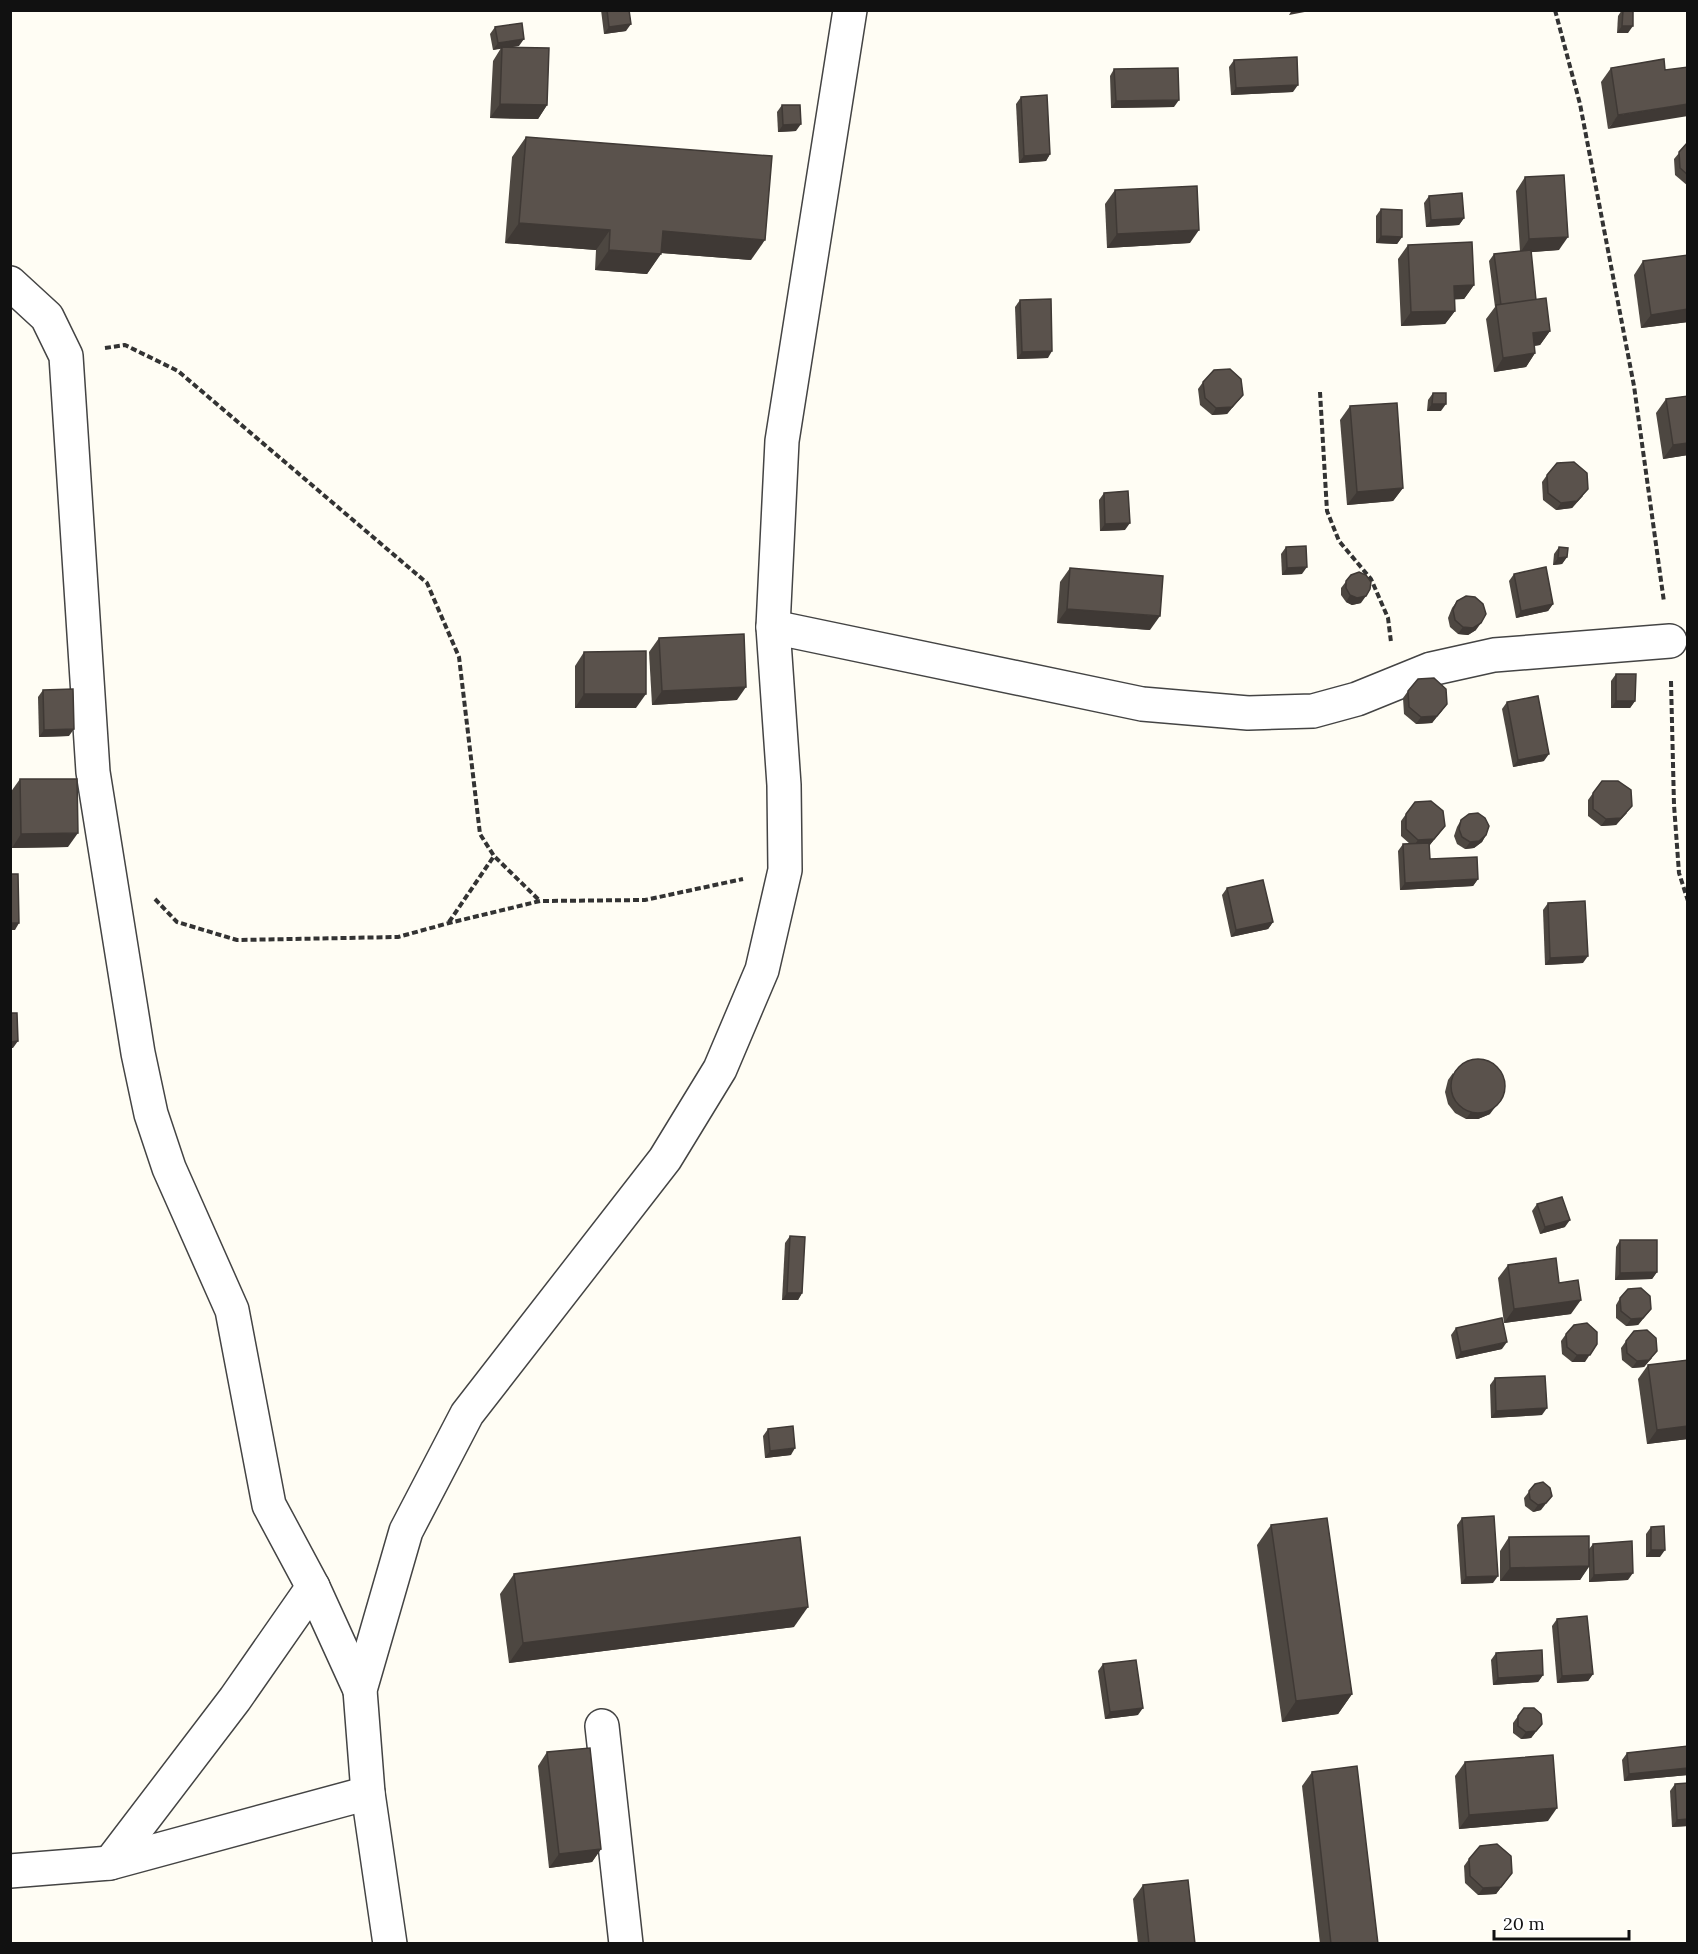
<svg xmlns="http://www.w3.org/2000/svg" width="1698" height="1954" font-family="Lora,serif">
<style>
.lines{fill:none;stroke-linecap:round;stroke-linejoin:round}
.minor-casing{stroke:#444;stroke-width:36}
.tertiary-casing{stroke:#444;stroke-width:36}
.path{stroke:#333;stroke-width:4;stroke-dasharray:6 3;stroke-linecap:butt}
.minor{stroke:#fff;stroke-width:33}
.tertiary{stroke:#fff;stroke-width:33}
.wall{fill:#4d4741}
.shaded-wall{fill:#3f3935}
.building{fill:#5a524c;stroke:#3f3935;stroke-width:1.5}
</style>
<rect width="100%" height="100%" fill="#fffdf4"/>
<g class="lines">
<defs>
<g id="minor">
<polyline points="773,627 1142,704 1248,713 1313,711 1357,699 1431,669 1494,655 1670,641"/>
<polyline points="602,1726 626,1944"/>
<polyline points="110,1863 235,1699 313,1587"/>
<polyline points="10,1871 110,1863 368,1793"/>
</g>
<g id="tertiary">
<polyline points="10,283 47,317 66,356 93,772 138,1053 151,1114 169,1168 232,1310 269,1505 313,1587 360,1690"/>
<polyline points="390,1944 368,1793 360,1690 406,1531 467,1414 665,1159 720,1069 762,970 785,870 784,785 773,627 782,441 850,10"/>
</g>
</defs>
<!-- minor casing -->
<use href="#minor" class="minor-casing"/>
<!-- tertiary casing -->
<use href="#tertiary" class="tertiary-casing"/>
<!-- path -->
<g class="path">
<polyline points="1555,10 1580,104 1634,386 1664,602"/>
<polyline points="105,348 125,345 178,371 427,583 459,657 480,834 494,856 540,901"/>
<polyline points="1320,392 1327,511 1339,541 1371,579 1388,618 1391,642"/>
<polyline points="1671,681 1674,805 1679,873 1688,901"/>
<polyline points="155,899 177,922 237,940 398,937 449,923 540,901 645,900 743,879"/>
<polyline points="449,922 494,856"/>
</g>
<!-- minor -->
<use href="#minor" class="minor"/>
<!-- tertiary -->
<use href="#tertiary" class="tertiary"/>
</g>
<!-- wall -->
<g class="wall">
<polygon points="601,10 629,10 626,31 604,34"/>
<polygon points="1622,10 1633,10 1628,33 1617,33 1618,16"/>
<polygon points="495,27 519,46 510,47 547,105 538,119 490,118 493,61 501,48 493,50 490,34"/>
<polygon points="1664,59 1608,129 1601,82 1611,68"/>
<polygon points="1234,60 1293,92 1231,95 1229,67"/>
<polygon points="1114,69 1174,107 1111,108 1110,76"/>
<polygon points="1021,97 1050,154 1046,161 1019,163 1016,104"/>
<polygon points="782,105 796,131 778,132 777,112"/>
<polygon points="526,137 751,260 661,253 647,274 595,270 596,250 505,243 512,157"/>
<polygon points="1688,142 1688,186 1675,175 1674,159"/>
<polygon points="1525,177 1559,250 1531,252 1536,300 1550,331 1540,345 1534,346 1535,353 1526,367 1494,372 1486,319 1495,307 1489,261 1494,254 1520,251 1516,191"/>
<polygon points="1115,190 1190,243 1107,248 1105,204"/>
<polygon points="1429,196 1464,218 1459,225 1426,227 1424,203"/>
<polygon points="1381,209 1402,237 1397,244 1376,243 1376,216"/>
<polygon points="1408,245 1474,285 1464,299 1455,299 1455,311 1445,324 1401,326 1398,259"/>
<polygon points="1643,261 1688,322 1641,328 1634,275"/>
<polygon points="1020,300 1048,358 1017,359 1015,307"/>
<polygon points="1203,382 1243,395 1227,414 1212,415 1200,405 1198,389"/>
<polygon points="1433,393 1441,411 1427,411 1428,400"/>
<polygon points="1688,396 1688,455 1663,459 1656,413 1666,399"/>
<polygon points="1350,406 1403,488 1393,501 1347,505 1340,420"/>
<polygon points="1547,475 1583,496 1572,508 1556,510 1543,500 1542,482"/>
<polygon points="1104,493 1125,530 1100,531 1099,500"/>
<polygon points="1286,547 1302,574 1282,575 1281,554"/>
<polygon points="1559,547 1567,557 1562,564 1553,565 1554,554"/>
<polygon points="1070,568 1150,630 1057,623 1060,582"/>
<polygon points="1514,574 1553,604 1548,611 1516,618 1509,581"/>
<polygon points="1351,575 1361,603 1352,605 1346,602 1341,595 1341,588"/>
<polygon points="1457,601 1476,630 1468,635 1458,634 1450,627 1448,618 1452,608"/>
<polygon points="659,638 737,700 652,705 649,652"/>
<polygon points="584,652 636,708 575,708 575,666"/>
<polygon points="1616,674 1635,701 1630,708 1611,708 1611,681"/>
<polygon points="43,690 69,736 39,737 38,697"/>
<polygon points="1408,691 1447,704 1432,723 1416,724 1404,714 1403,698"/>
<polygon points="1507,702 1544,761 1513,767 1502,709"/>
<polygon points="20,779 68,847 12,848 10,793"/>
<polygon points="1593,793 1627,813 1616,825 1601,826 1588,816 1588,800"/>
<polygon points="1406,814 1445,826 1429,846 1430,859 1478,879 1473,886 1400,890 1398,851 1403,844 1410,844 1401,836 1401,821"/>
<polygon points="1461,820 1486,835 1482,842 1474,848 1465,849 1457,844 1454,836 1457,827"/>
<polygon points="1227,888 1273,922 1268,929 1231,937 1222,895"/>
<polygon points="1548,903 1583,963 1545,965 1543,910"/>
<polygon points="1453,1073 1490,1114 1478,1119 1466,1119 1455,1113 1448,1104 1445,1092 1448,1080"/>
<polygon points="1537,1204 1565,1227 1540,1234 1532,1211"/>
<polygon points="790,1236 802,1293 798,1300 782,1300 785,1243"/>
<polygon points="1620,1240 1657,1272 1652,1279 1615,1280 1616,1247"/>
<polygon points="1508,1265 1571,1314 1504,1323 1498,1278"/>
<polygon points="1620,1298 1651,1309 1638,1325 1626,1326 1616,1318 1616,1305"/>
<polygon points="1456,1328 1502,1349 1456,1359 1451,1335"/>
<polygon points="1566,1334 1585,1362 1572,1362 1562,1354 1561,1341"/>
<polygon points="1626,1341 1652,1358 1644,1367 1632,1368 1622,1360 1621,1348"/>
<polygon points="1688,1360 1688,1439 1647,1444 1638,1379 1648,1365"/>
<polygon points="1495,1378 1542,1415 1491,1418 1490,1385"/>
<polygon points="768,1429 791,1455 765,1458 763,1436"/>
<polygon points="1535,1484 1541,1510 1533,1512 1525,1506 1524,1498"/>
<polygon points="1462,1518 1493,1583 1461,1584 1457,1525"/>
<polygon points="1271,1525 1352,1694 1338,1714 1282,1722 1257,1545"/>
<polygon points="1651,1527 1660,1557 1646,1557 1646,1534"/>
<polygon points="1509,1537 1589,1549 1593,1544 1628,1580 1589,1582 1589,1567 1580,1580 1500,1581 1500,1551"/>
<polygon points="514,1574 794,1627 509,1663 500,1594"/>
<polygon points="1557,1619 1593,1674 1588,1681 1557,1683 1552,1626"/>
<polygon points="1496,1653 1543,1675 1538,1682 1493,1685 1491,1660"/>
<polygon points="1103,1664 1138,1715 1105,1719 1098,1671"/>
<polygon points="1518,1716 1542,1724 1531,1738 1521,1739 1513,1733 1513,1723"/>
<polygon points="1688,1746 1688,1775 1624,1781 1622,1760 1627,1753"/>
<polygon points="547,1752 601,1849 592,1862 549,1868 538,1766"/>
<polygon points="1465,1762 1548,1821 1459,1829 1455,1776"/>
<polygon points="1312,1772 1378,1944 1320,1944 1302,1786"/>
<polygon points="1675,1784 1688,1826 1672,1827 1670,1791"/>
<polygon points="1469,1859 1512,1873 1496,1894 1478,1895 1465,1883 1464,1866"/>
<polygon points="1143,1885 1195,1944 1138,1944 1133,1899"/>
</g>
<!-- shaded-wall -->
<g class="shaded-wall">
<polygon points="1292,10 1315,10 1289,15"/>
<polygon points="631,24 626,31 604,34 609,27"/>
<polygon points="1622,26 1633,26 1628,33 1617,33"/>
<polygon points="524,39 519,46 493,50 498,43"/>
<polygon points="1298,85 1293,92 1231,95 1236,88"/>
<polygon points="1179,100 1174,107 1111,108 1116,101"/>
<polygon points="500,104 547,105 538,119 490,118"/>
<polygon points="1688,104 1688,116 1608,129 1618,115"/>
<polygon points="801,124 796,131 778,132 783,125"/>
<polygon points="1050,154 1046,161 1019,163 1024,156"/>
<polygon points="1464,218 1459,225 1426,227 1431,220"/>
<polygon points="519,223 610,230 596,250 505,243"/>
<polygon points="1199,230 1190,243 1107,248 1117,234"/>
<polygon points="663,231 765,240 751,260 649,252"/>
<polygon points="1381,236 1402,237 1397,244 1376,243"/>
<polygon points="1568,237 1559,250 1520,253 1529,239"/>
<polygon points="609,250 661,254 647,274 595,270"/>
<polygon points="1474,285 1464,299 1445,300 1454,286"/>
<polygon points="1688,309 1688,322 1641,328 1651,315"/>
<polygon points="1455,311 1445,324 1401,326 1411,312"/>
<polygon points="1550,331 1540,345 1523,347 1533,333"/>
<polygon points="1052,351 1048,358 1017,359 1022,352"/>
<polygon points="1535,353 1526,367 1494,372 1503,358"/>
<polygon points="1243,395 1227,414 1212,415 1216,408"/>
<polygon points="1432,404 1446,404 1441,411 1427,411"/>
<polygon points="1688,443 1688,455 1663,459 1673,445"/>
<polygon points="1403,488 1393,501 1347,505 1357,492"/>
<polygon points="1588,489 1572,508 1556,510 1561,503"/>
<polygon points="1130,523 1125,530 1100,531 1105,524"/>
<polygon points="1567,557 1562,564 1553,565 1558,558"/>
<polygon points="1307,567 1302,574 1282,575 1287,568"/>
<polygon points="1350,595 1366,596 1361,603 1352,605 1346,602"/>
<polygon points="1553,604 1548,611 1516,618 1521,611"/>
<polygon points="1067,609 1160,616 1150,630 1057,623"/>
<polygon points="1481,623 1476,630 1468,635 1458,634 1463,627"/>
<polygon points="746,687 737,700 652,705 662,691"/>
<polygon points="584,694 646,694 636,708 575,708"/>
<polygon points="1616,701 1635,701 1630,708 1611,708"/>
<polygon points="1447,704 1432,723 1416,724 1421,717"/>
<polygon points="74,729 69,736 39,737 44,730"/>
<polygon points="1549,754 1544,761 1513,767 1518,760"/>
<polygon points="1632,806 1616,825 1601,826 1606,819"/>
<polygon points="1445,826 1429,846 1413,847 1418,840"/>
<polygon points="78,833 68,847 12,848 21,834"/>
<polygon points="1486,835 1482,842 1474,848 1465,849 1470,842"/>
<polygon points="1478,879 1473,886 1400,890 1405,883"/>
<polygon points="1273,922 1268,929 1231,937 1236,930"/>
<polygon points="10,923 19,923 15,930 10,930"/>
<polygon points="1588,956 1583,963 1545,965 1550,958"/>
<polygon points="18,1041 13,1048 10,1048 10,1042"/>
<polygon points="1502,1098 1490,1114 1478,1119 1466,1119 1471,1112"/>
<polygon points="1570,1220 1565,1227 1540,1234 1545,1227"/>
<polygon points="1657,1272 1652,1279 1615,1280 1620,1273"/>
<polygon points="787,1293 802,1293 798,1300 782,1300"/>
<polygon points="1581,1300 1571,1314 1504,1323 1514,1309"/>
<polygon points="1651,1309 1638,1325 1626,1326 1631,1319"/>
<polygon points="1507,1342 1502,1349 1456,1359 1461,1352"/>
<polygon points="1597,1344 1585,1362 1572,1362 1577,1355"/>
<polygon points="1657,1351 1644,1367 1632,1368 1637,1361"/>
<polygon points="1547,1408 1542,1415 1491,1418 1496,1411"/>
<polygon points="1688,1426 1688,1439 1647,1444 1657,1430"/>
<polygon points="795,1448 791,1455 765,1458 770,1451"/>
<polygon points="1552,1496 1541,1510 1533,1512 1538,1505"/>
<polygon points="1651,1550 1665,1550 1660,1557 1646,1557"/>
<polygon points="1589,1566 1580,1580 1500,1581 1510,1568"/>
<polygon points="1633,1573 1628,1580 1589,1582 1594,1575"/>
<polygon points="1498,1576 1493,1583 1461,1584 1466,1577"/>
<polygon points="808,1607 794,1627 509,1663 523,1643"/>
<polygon points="1593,1674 1588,1681 1557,1683 1562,1676"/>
<polygon points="1543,1675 1538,1682 1493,1685 1498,1678"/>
<polygon points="1352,1694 1338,1714 1282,1722 1296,1701"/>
<polygon points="1143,1708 1138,1715 1105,1719 1110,1712"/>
<polygon points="1542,1724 1531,1738 1521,1739 1526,1732"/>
<polygon points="1688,1768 1688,1775 1624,1781 1629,1774"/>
<polygon points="1557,1808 1548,1821 1459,1829 1469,1815"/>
<polygon points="1688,1819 1688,1826 1672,1827 1677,1820"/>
<polygon points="601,1849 592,1862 549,1868 559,1854"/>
<polygon points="1512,1873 1496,1894 1478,1895 1483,1888"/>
</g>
<!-- building -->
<g class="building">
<polygon points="607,10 629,10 631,24 609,27"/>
<polygon points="1623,10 1633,10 1633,26 1622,26"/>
<polygon points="522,23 524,39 498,43 495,27"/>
<polygon points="502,47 549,48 547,105 500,104"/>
<polygon points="1297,57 1298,85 1236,88 1234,60"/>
<polygon points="1664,59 1665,70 1688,67 1688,104 1618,115 1611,68"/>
<polygon points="1178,68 1179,100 1116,101 1114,69"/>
<polygon points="1047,95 1050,154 1024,156 1021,97"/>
<polygon points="782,105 800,105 801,124 783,125"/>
<polygon points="526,137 772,156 765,240 663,231 661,254 609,250 610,230 519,223"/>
<polygon points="1688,142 1688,175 1680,168 1679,152"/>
<polygon points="1564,175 1568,237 1529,239 1525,177"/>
<polygon points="1197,186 1199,230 1117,234 1115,190"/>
<polygon points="1462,193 1464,218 1431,220 1429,196"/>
<polygon points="1381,209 1402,210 1402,237 1381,236"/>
<polygon points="1472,242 1474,285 1454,286 1455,311 1411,312 1408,245"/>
<polygon points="1531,250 1536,300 1501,305 1494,254"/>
<polygon points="1688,255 1688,309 1651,315 1643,261"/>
<polygon points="1546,298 1550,331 1533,333 1535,353 1503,358 1496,305"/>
<polygon points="1051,299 1052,351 1022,352 1020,300"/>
<polygon points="1230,369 1241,379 1243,395 1232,407 1216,408 1205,398 1203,382 1214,370"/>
<polygon points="1433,393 1446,393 1446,404 1432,404"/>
<polygon points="1688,396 1688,443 1673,445 1666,399"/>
<polygon points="1397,403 1403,488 1357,492 1350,406"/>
<polygon points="1574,462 1587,473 1588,489 1577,501 1561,503 1548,493 1547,475 1557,463"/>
<polygon points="1128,491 1130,523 1105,524 1104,493"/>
<polygon points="1306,546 1307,567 1287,568 1286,547"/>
<polygon points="1559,547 1568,548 1567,557 1558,558"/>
<polygon points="1546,567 1553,604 1521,611 1514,574"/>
<polygon points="1070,568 1163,576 1160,616 1067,609"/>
<polygon points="1359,572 1366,575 1371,582 1370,589 1366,596 1357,598 1350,595 1346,588 1346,581 1351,575"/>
<polygon points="1466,596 1475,597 1483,604 1486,614 1481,623 1473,628 1463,627 1455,620 1453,610 1457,601"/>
<polygon points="744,634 746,687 662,691 659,638"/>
<polygon points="646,651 646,694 584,694 584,652"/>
<polygon points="1616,674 1636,674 1635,701 1616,701"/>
<polygon points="1434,678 1446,689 1447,704 1437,716 1421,717 1409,707 1408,691 1418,679"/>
<polygon points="73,689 74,729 44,730 43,690"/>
<polygon points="1538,696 1549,754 1518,760 1507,702"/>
<polygon points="20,779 77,779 78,833 21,834"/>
<polygon points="1602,781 1618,781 1631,790 1632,806 1621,818 1606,819 1593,809 1593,793"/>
<polygon points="1431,801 1443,811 1445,826 1434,839 1418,840 1406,829 1406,814 1415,802"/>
<polygon points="1478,813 1485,818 1489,826 1486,835 1479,841 1470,842 1462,837 1459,829 1461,820 1469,814"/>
<polygon points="1429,843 1430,859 1477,857 1478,879 1405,883 1403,844"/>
<polygon points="10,874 18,874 19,923 10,923"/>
<polygon points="1263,880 1273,922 1236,930 1227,888"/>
<polygon points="1585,901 1588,956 1550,958 1548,903"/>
<polygon points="10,1013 17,1013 18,1041 10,1042"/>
<circle cx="1478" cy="1086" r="27"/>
<polygon points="1562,1197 1570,1220 1545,1227 1537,1204"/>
<polygon points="790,1236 805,1237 802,1293 787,1293"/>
<polygon points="1620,1240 1657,1240 1657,1272 1620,1273"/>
<polygon points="1556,1258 1559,1283 1578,1280 1581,1300 1514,1309 1508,1265"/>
<polygon points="1641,1288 1650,1296 1651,1309 1643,1318 1631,1319 1621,1311 1620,1298 1628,1289"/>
<polygon points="1502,1318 1507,1342 1461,1352 1456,1328"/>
<polygon points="1587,1323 1597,1332 1597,1344 1590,1355 1577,1355 1567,1347 1566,1334 1574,1325"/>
<polygon points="1647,1330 1656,1338 1657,1351 1649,1360 1637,1361 1627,1353 1626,1341 1634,1331"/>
<polygon points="1688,1360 1688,1426 1657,1430 1648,1365"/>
<polygon points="1545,1376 1547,1408 1496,1411 1495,1378"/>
<polygon points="793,1426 795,1448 770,1451 768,1429"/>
<polygon points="1543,1482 1550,1488 1552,1496 1546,1503 1538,1505 1530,1499 1529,1491 1535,1484"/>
<polygon points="1494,1516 1498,1576 1466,1577 1462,1518"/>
<polygon points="1327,1518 1352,1694 1296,1701 1271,1525"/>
<polygon points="1664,1526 1665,1550 1651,1550 1651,1527"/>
<polygon points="1589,1536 1589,1566 1510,1568 1509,1537"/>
<polygon points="800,1537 808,1607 523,1643 514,1574"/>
<polygon points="1632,1541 1633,1573 1594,1575 1593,1544"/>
<polygon points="1587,1616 1593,1674 1562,1676 1557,1619"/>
<polygon points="1542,1650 1543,1675 1498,1678 1496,1653"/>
<polygon points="1136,1660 1143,1708 1110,1712 1103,1664"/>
<polygon points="1524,1708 1534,1708 1541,1714 1542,1724 1536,1731 1526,1732 1518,1726 1518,1716"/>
<polygon points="1688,1746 1688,1768 1629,1774 1627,1753"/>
<polygon points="590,1748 601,1849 559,1854 547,1752"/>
<polygon points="1553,1755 1557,1808 1469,1815 1465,1762"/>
<polygon points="1357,1766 1378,1944 1331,1944 1312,1772"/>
<polygon points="1688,1783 1688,1819 1677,1820 1675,1784"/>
<polygon points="1497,1844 1511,1856 1512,1873 1501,1887 1483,1888 1470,1876 1469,1859 1480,1846"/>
<polygon points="1188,1880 1195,1944 1149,1944 1143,1885"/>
</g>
<!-- border -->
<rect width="1698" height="1954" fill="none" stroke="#111111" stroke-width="24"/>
<!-- scale -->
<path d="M1494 1930v9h135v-9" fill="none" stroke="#111111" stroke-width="3"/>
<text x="1503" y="1930" font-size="18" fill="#111111" stroke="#ffffff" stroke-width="4.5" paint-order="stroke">20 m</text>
</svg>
